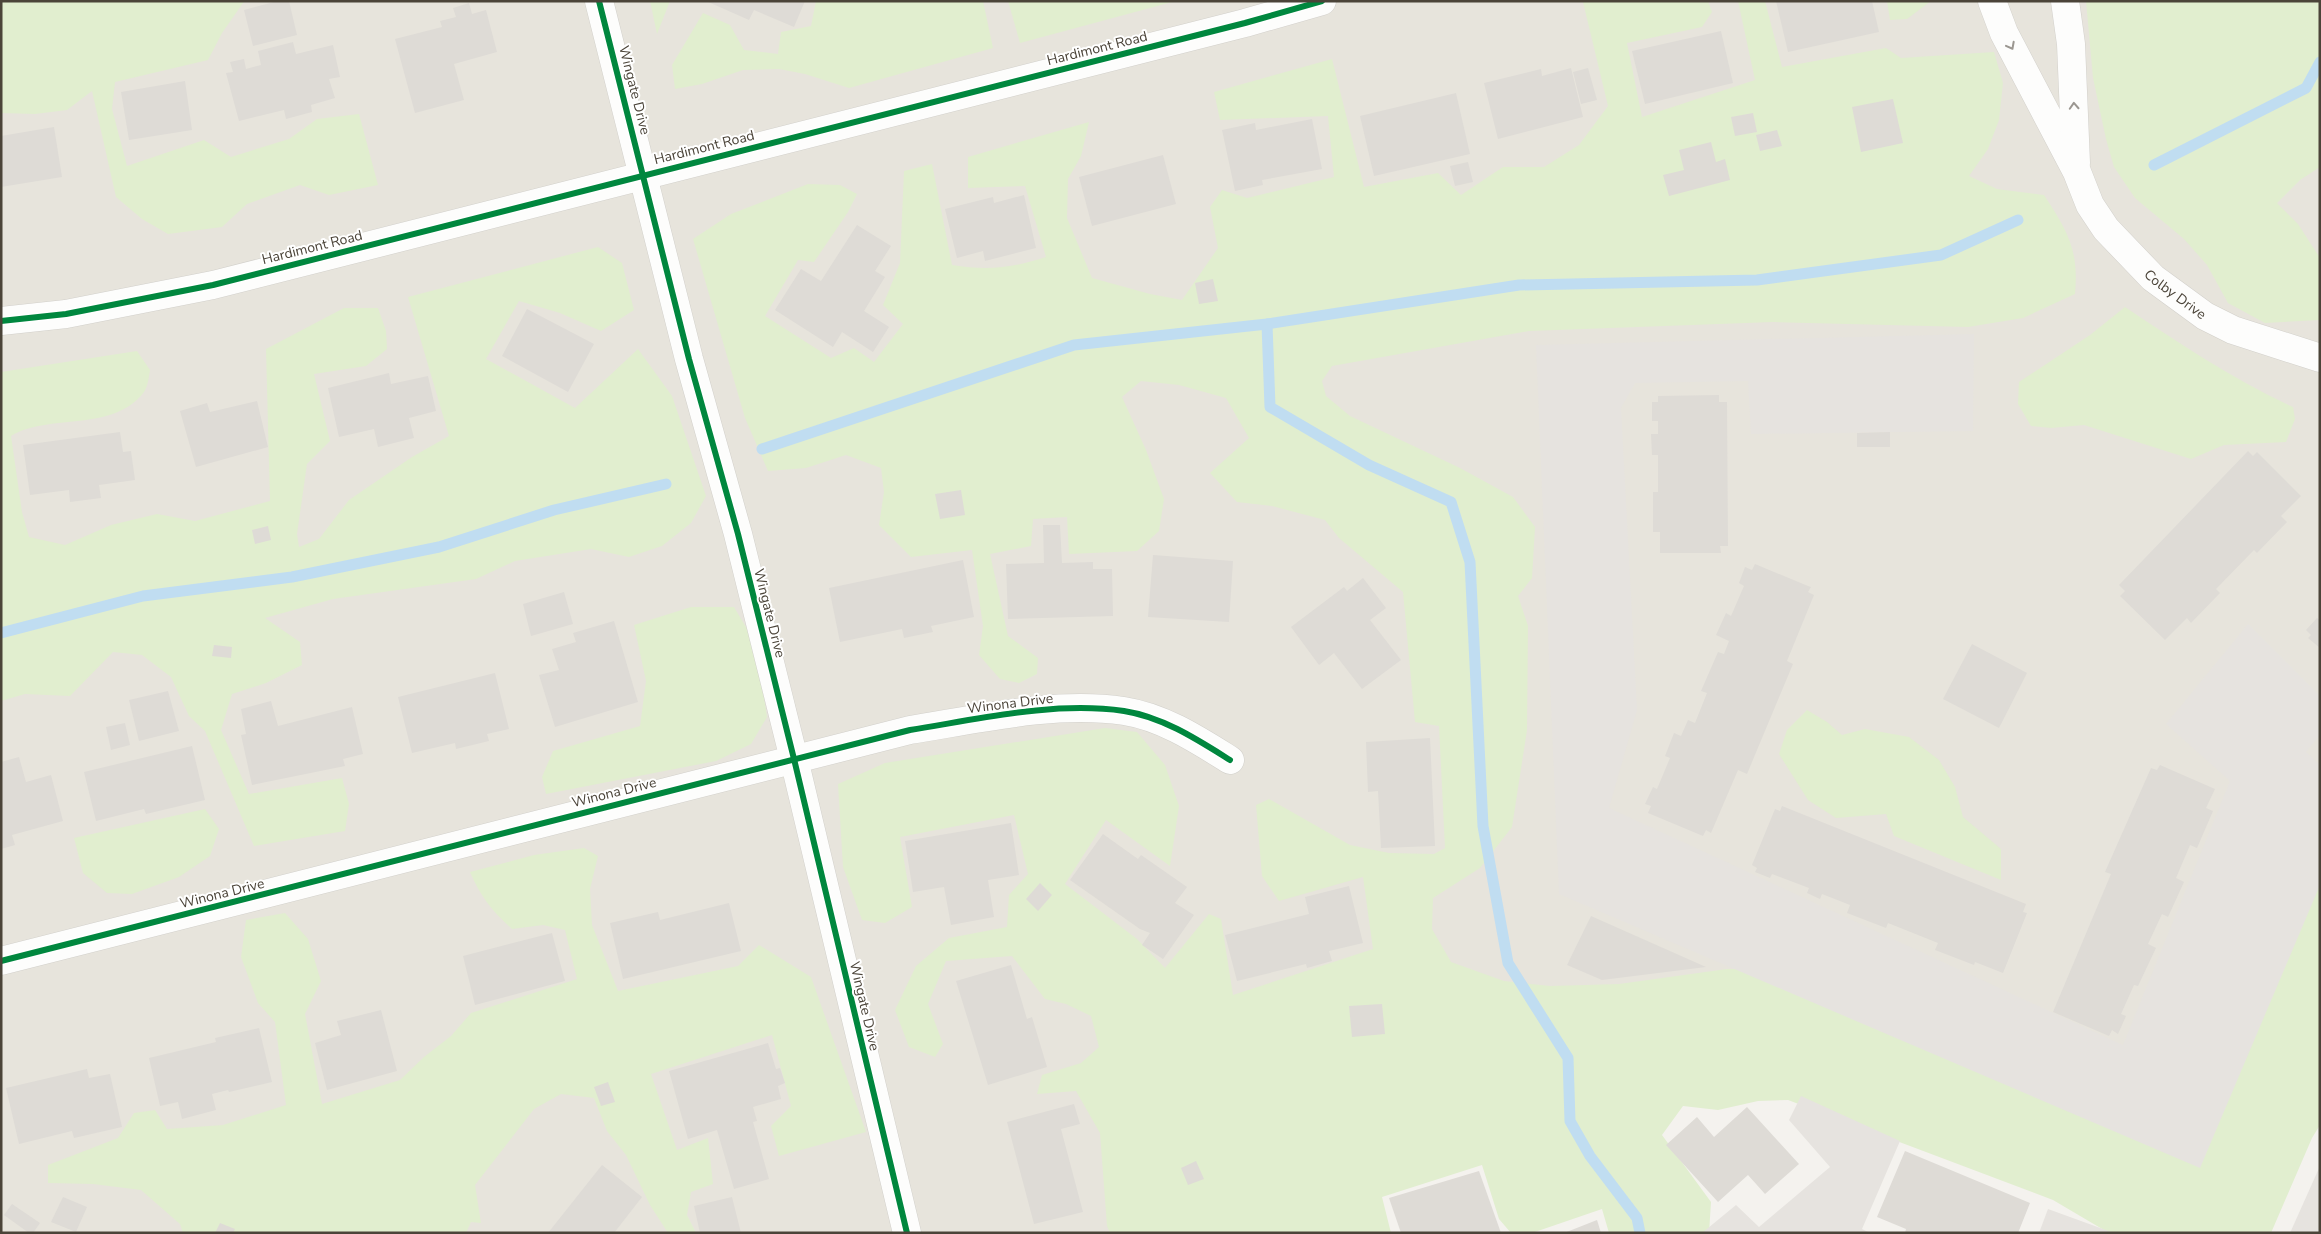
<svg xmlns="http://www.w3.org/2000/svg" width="2321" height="1234" font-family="'Nunito Sans',sans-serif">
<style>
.residential{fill:#e7e4dc}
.green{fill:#e1eecf}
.parking{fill:#e6e3df}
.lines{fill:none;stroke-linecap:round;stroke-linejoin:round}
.stream{stroke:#c0ddf1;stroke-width:11}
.building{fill:#dedbd6}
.minor-casing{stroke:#d2d0cb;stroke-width:29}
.tertiary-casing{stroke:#d2d0cb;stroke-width:29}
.minor{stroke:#fdfdfc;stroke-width:28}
.tertiary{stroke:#fdfdfc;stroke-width:28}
.cycleway-casing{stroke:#fff;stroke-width:9}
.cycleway{stroke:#00873e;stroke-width:6}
.oneway{stroke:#9b9791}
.labels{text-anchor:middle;stroke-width:4;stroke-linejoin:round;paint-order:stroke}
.street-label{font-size:14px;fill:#4b4439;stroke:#fff}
</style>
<rect width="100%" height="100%" fill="#f4f2ee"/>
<!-- residential -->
<polygon class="residential" points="1,1 2320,1 2320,947 2214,1219 1711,1001 1275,1233 1,1233"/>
<!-- green -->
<g class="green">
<polygon points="1,1 246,1 243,3 222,33 208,60 115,82 112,109 127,166 204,140 231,157 289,139 317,119 359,114 378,185 329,195 300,185 247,204 222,227 168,234 142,219 116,197 92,91 67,110 35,114 1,113"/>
<polygon points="650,1 670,1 657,34"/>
<polygon points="816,1 983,1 993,48 849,88 805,74 779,69 743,70 702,84 675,89 672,65 703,13 730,25 744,50 778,54 781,32 811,26"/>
<polygon points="1008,1 1176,1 1020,43"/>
<path d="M1586,1H1708L1712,12L1702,27L1627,43L1642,117L1755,80L1738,1H1765L1782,67L1886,48L1901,58L1994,52L2003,83L1999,120L1988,149L1969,176L1997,189L2044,195C2068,232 2079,250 2075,294L2023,318L1968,327L1773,322L1529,331L1332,366L1322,381L1326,396L1350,416L1460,468L1513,497L1535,527L1532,578L1518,596L1528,626L1527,730L1512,827L1480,868L1433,898L1432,929L1451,962L1504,981L1550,986L1619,984L1727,969H1775L2187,1143L2320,885V1125L2312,1138L2271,1233H2109L2053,1200L1788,1100L1758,1101L1718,1110L1683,1106L1662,1135L1711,1202L1709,1233H1609L1602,1209L1532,1233H1511L1499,1219L1482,1165L1382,1197L1391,1233H1110L1107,1226L1100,1133L1076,1091L1037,1094L1042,1075L1081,1063L1099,1047L1091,1016L1066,1004L1045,999L1012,956L946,961L928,1004L943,1044L935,1057L909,1047L895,1010L916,966L949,938L1007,927L1009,895L1028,874L1014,815L900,837L912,907L885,923L862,920L843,867L838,784L885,763L1105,728L1137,732L1165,765L1179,806L1170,866L1106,820L1065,884L1137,939L1165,968L1209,914L1221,919L1233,995L1373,949L1363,877L1279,901L1262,876L1256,805L1269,799L1350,845L1389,853L1434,854L1445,848L1439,726L1415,722L1403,592L1339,538L1325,520L1272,506L1237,502L1210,473L1249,438L1226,398L1179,385L1141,381L1122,397L1146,450L1164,499L1159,531L1137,551L1069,554L1067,517L1033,519L1031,546L990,554L1008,636L1038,658L1037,674L1019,683L1000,679L979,655L983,626L972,550L911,557L879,525L884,492L881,468L846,455L806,468L768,471L745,418L693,239L731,214L808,184L840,185L857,194L848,212L814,262L798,260L765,316L831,358L854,348L874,362L903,324L883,305L900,263L904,171L932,164L952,265C988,271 1012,268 1046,257L1025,186L968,188V157L1089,122L1081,156L1068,179L1067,218L1092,278L1150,294L1182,300L1218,248L1210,207L1222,190L1247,198L1334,177L1328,116L1220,120L1214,92L1332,59L1364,187L1438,173L1461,195L1503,167H1544L1579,145L1608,106L1583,2Z"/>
<polygon points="1887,1 1931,1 1907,19 1890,20"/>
<polygon points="2086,1 2320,1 2320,167 2300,180 2277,203 2298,224 2320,258 2320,320 2265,323 2228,303 2207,265 2184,239 2135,198 2114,167 2106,139 2093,78"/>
<path d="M598,247L622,263L634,310L601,331L560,313L519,301L486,359L575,408L638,349L672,396L706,496L691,523L662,546L629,557L591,549L515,561L476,579L333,599L265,618L300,642L302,665L266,683L232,694L221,730L249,794L342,778L349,804L345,831L254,846L205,731L189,716L171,677L142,655L113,652L70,696L25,694L1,701V372L137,351L150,370C149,376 148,386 144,392C113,433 48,413 11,436L22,512L29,537L65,545L111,525L157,514L195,521L270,501L266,349L344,308H378L386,331L387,349L366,366L314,374L330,441L307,464L297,534L299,547L319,539L349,500L412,457L449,436L408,297Z"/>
<path d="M2125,307C2179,343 2234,380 2293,407L2295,419L2286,442L2224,445L2191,459L2084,425L2051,428L2031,426L2018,404L2019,382L2090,335Z"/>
<polygon points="691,607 734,607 756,644 767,717 751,744 716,761 546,794 542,777 553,751 640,726 646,681 634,625"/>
<polygon points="1807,710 1827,722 1842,735 1865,729 1909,737 1939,760 1955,787 1963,817 2001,849 2001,880 1894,836 1886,814 1836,818 1808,800 1779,754 1787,730"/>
<polygon points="205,809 219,829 210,856 179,877 132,894 107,893 83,873 74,838"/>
<path d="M584,848L598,856L590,889L592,925L618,991L738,966L759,945L811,977L866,1132L779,1156L771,1126L791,1106L772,1035L651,1074L677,1150L708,1138L713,1184L691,1192L687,1215L696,1233H668L650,1205L626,1155L607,1131L594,1098L561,1094L534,1109L475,1185L481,1223L471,1222L466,1233H183L180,1224L141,1190L93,1184L48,1183V1165L118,1138L134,1113L155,1110L167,1129L223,1125L286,1105L275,1022L258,1003L241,957L246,920L285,913L308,939L321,981L305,1014L322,1104L400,1080L424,1057L451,1036L471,1013L577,979L565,930L543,925L512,929C493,912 480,896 470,872L534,855Z"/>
</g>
<!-- parking -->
<g class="parking">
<polygon points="1974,334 1973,431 1751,434 1748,381 1635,383 1621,408 1637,710 1609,808 2123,1045 2230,781 2166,724 2248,624 2320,696 2320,735 2306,752 2320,765 2320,885 2200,1168 1559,894 1536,345"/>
<polygon points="1801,1096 1900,1141 1862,1229 1870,1233 1702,1233 1736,1205 1759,1227 1830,1167 1789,1120"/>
<polygon points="2320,1166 2320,1233 2290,1233"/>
<polygon points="2048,1209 2114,1233 2039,1233"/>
</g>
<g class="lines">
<!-- stream -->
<g class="stream">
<polyline points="2154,165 2306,88 2320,62"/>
<polyline points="1267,324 1270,407 1369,465 1451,502 1470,562 1483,826 1508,963 1568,1058 1570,1121 1590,1156 1637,1218 1640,1233"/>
<polyline points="762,449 1074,345 1267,324 1519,285 1757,280 1941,255 2018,220"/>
<polyline points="1,633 143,596 292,577 439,547 554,510 666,484"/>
</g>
</g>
<!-- building -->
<g class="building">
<polygon points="278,1 289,1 297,35 253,46 244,10"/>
<polygon points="706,1 805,1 794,27 754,10 749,20"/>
<polygon points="1776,1 1872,1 1879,32 1788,52"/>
<polygon points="469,3 472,14 486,10 497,52 454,64 464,100 415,113 395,39 442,27 440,21 456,17 453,8"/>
<polygon points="1721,31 1733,83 1645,104 1632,51"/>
<polygon points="293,42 296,54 333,45 340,77 329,79 335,98 311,105 312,112 286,119 284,110 239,121 226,73 233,72 230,62 244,59 246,69 261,65 258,51"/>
<polygon points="1571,68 1583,117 1498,139 1484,83 1541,69 1542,76"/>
<polygon points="1588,68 1597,100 1581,104 1573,72"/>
<polygon points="185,81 192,130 129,140 121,92"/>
<polygon points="1456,93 1470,154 1374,176 1360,116"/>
<polygon points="1893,99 1903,143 1861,152 1852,107"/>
<polygon points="1753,113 1757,132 1735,136 1731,117"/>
<polygon points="1312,119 1322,169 1262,180 1263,185 1235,191 1222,130 1255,123 1256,130"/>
<polygon points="54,127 62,177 1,187 1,136"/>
<polygon points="1777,130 1782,146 1760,151 1756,135"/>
<polygon points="1711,142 1716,162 1725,159 1730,180 1669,196 1663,175 1684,170 1679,150"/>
<polygon points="1163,155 1176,204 1092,226 1079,177"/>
<polygon points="1468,162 1473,182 1455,186 1450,166"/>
<polygon points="1024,195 1036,248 985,261 983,251 957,258 945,209 993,197 994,203"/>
<polygon points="857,225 891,246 875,271 885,277 864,311 889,327 873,352 842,332 833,347 775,310 801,269 821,281"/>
<polygon points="1213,279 1218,301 1199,304 1195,283"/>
<polygon points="527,309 594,344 568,392 502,356"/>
<polygon points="389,373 391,384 428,376 436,411 409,418 414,438 378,447 374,429 339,437 328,388"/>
<polygon points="1719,395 1719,402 1727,402 1728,546 1720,546 1721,553 1660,553 1660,532 1653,532 1653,492 1658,492 1658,455 1652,455 1651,434 1658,434 1658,421 1652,421 1652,402 1658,402 1658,396"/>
<polygon points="257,401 268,447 196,467 180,411 207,403 210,412"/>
<polygon points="120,432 123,452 131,451 135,480 99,485 101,498 70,502 69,490 30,495 23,445"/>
<polygon points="1890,432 1890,447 1857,447 1857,433"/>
<polygon points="2248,451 2253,456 2257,452 2301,496 2281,516 2287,522 2257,553 2254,550 2216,589 2220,593 2191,623 2187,618 2165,640 2120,596 2125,591 2119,585"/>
<polygon points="961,490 965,515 940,519 935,494"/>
<polygon points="1043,525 1060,525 1062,563 1093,562 1093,569 1112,569 1113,616 1008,619 1006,564 1044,563"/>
<polygon points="268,526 271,540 255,544 252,530"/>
<polygon points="1153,555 1233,561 1229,622 1148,617"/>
<polygon points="963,560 974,617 931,626 933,632 904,638 902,629 840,642 829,588"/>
<polygon points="1755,564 1808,586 1811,587 1808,592 1814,595 1787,661 1793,664 1747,774 1738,770 1711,833 1706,830 1703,836 1648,813 1651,806 1645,804 1653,787 1657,789 1670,758 1665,756 1674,733 1681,736 1688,720 1695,723 1707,693 1701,691 1718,652 1724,654 1729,641 1716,635 1726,613 1731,616 1744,586 1739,583 1745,567 1752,570"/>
<polygon points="1363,578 1386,608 1370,620 1401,660 1362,689 1334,653 1319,665 1291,627 1344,587 1347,591"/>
<polygon points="564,592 573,624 531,636 523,604"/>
<polygon points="2317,618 2320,620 2320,648 2308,638 2311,635 2306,630"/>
<polygon points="614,621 638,702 555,727 539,675 559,670 552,649 576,642 573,633"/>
<polygon points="1972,644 2027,673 1999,728 1943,699"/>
<polygon points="214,645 232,647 231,658 212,656"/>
<polygon points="495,673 509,729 487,734 489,741 456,749 455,743 412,753 398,697"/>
<polygon points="168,691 179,731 139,741 129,700"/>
<polygon points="271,701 278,726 352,707 363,754 343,759 345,766 252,785 241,735 246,734 241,709"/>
<polygon points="125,723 130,745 111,750 106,727"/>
<polygon points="1430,738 1435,846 1381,848 1378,791 1368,792 1366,742"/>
<polygon points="192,746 205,800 146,814 144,809 96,821 84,772"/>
<polygon points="19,757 26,782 51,775 63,821 12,835 15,845 1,849 1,762"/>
<polygon points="2160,765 2215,789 2206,808 2213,811 2197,848 2190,845 2176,878 2184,882 2168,917 2162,914 2148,944 2156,948 2138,986 2134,985 2121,1014 2126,1016 2118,1034 2112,1030 2109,1036 2053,1012 2111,874 2105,872 2151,768 2157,770"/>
<polygon points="1782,806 2026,904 2023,912 2027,913 2003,973 1975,962 1974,965 1935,950 1938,943 1888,923 1886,928 1847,913 1850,905 1822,894 1820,899 1807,893 1809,888 1772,874 1770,878 1755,872 1757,868 1752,865 1775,809 1780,811"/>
<polygon points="1011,823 1019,875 988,880 994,917 951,925 944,887 913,892 905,841"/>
<polygon points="1103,834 1138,859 1141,855 1187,887 1175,903 1194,915 1163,959 1142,945 1150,933 1140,929 1070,880"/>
<polygon points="1040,883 1052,895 1038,911 1026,899"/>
<polygon points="1349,886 1363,943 1329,951 1332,961 1307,968 1306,964 1237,981 1225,935 1309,914 1305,897"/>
<polygon points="729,903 741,951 623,979 610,923 658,912 660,920"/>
<polygon points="1591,916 1706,967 1602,980 1567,965"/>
<polygon points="552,933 565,981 475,1005 463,956"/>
<polygon points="1011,965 1027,1019 1032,1017 1047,1067 988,1085 956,981"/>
<polygon points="1382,1004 1385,1034 1352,1037 1349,1006"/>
<polygon points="381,1010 397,1071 327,1090 315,1043 341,1035 337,1021"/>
<polygon points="259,1028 272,1082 229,1092 228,1090 212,1094 216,1110 182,1119 178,1102 160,1106 149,1058 216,1042 215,1038"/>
<polygon points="768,1043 776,1069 780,1068 785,1083 778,1086 781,1099 753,1107 757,1121 753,1122 769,1179 734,1189 717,1130 688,1139 669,1071"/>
<polygon points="87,1069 89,1078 110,1074 122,1127 74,1138 72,1131 19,1144 6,1088"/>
<polygon points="608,1082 615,1102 601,1106 594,1087"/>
<polygon points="1074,1104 1080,1124 1061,1129 1083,1212 1034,1224 1007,1122"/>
<polygon points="1747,1107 1799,1164 1765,1194 1748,1175 1718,1202 1666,1145 1697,1117 1714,1137"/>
<polygon points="1905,1151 2030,1203 2018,1233 1905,1233 1906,1229 1877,1217"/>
<polygon points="1196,1161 1204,1179 1188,1185 1181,1168"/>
<polygon points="602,1165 642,1197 614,1233 548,1233"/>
<polygon points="1479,1171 1501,1233 1401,1233 1389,1198"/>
<polygon points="63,1197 87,1207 76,1232 51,1222"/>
<polygon points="732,1197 741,1233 700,1233 694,1206"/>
<polygon points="12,1204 40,1223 33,1233 29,1233 4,1215"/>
<polygon points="1597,1220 1601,1233 1564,1233"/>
<polygon points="220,1223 235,1229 233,1233 215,1233"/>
</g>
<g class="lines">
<defs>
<g id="minor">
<polyline points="599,1 689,359 738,534 794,759 907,1233"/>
<path id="s1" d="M1992,1L2004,33L2077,172L2090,205L2106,229L2153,278L2205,316L2233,330L2320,358"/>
<polyline points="2065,1 2071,44 2076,163"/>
<path d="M1,961L910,730C979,719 1054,701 1124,711C1163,717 1198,740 1230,760"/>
</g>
<polyline id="tertiary" points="1,321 66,314 213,285 1245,23 1322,1"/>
</defs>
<!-- minor casing -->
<use href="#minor" class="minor-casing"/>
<!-- tertiary casing -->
<use href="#tertiary" class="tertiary-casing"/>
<!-- minor -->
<use href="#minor" class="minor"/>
<!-- tertiary -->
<use href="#tertiary" class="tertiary"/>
<defs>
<g id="cycleway">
<polyline points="599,1 689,359 738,534 794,759 907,1233"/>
<polyline points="1,321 66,314 213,285 1245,23 1322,1"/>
<path d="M1,961L910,730C979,719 1054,701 1124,711C1163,717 1198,740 1230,760"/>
</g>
</defs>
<!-- cycleway casing -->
<use href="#cycleway" class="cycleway-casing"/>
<!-- cycleway -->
<use href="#cycleway" class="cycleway"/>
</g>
<!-- one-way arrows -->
<defs><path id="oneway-chevron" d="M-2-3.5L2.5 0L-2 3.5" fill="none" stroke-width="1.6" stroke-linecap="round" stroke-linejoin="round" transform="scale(1.25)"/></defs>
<g class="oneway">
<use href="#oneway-chevron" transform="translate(2011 46) rotate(62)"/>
<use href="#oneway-chevron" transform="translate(2074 106) rotate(-93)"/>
</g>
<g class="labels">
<!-- street labels -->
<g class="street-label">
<text transform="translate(1097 48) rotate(-14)" y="5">Hardimont Road</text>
<text transform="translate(635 90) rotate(76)" y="5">Wingate Drive</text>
<text transform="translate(704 147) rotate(-14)" y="5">Hardimont Road</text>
<text transform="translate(312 247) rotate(-14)" y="5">Hardimont Road</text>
<text dy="5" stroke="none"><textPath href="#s1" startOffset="351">Colby Drive</textPath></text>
<text transform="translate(770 613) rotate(76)" y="5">Wingate Drive</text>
<text transform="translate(1010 703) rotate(-7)" y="5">Winona Drive</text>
<text transform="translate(614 792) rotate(-14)" y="5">Winona Drive</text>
<text transform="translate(222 893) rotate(-14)" y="5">Winona Drive</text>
<text transform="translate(865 1006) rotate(77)" y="5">Wingate Drive</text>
</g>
</g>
<!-- border -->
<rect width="2321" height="1234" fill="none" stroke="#4b4439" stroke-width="5"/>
</svg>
